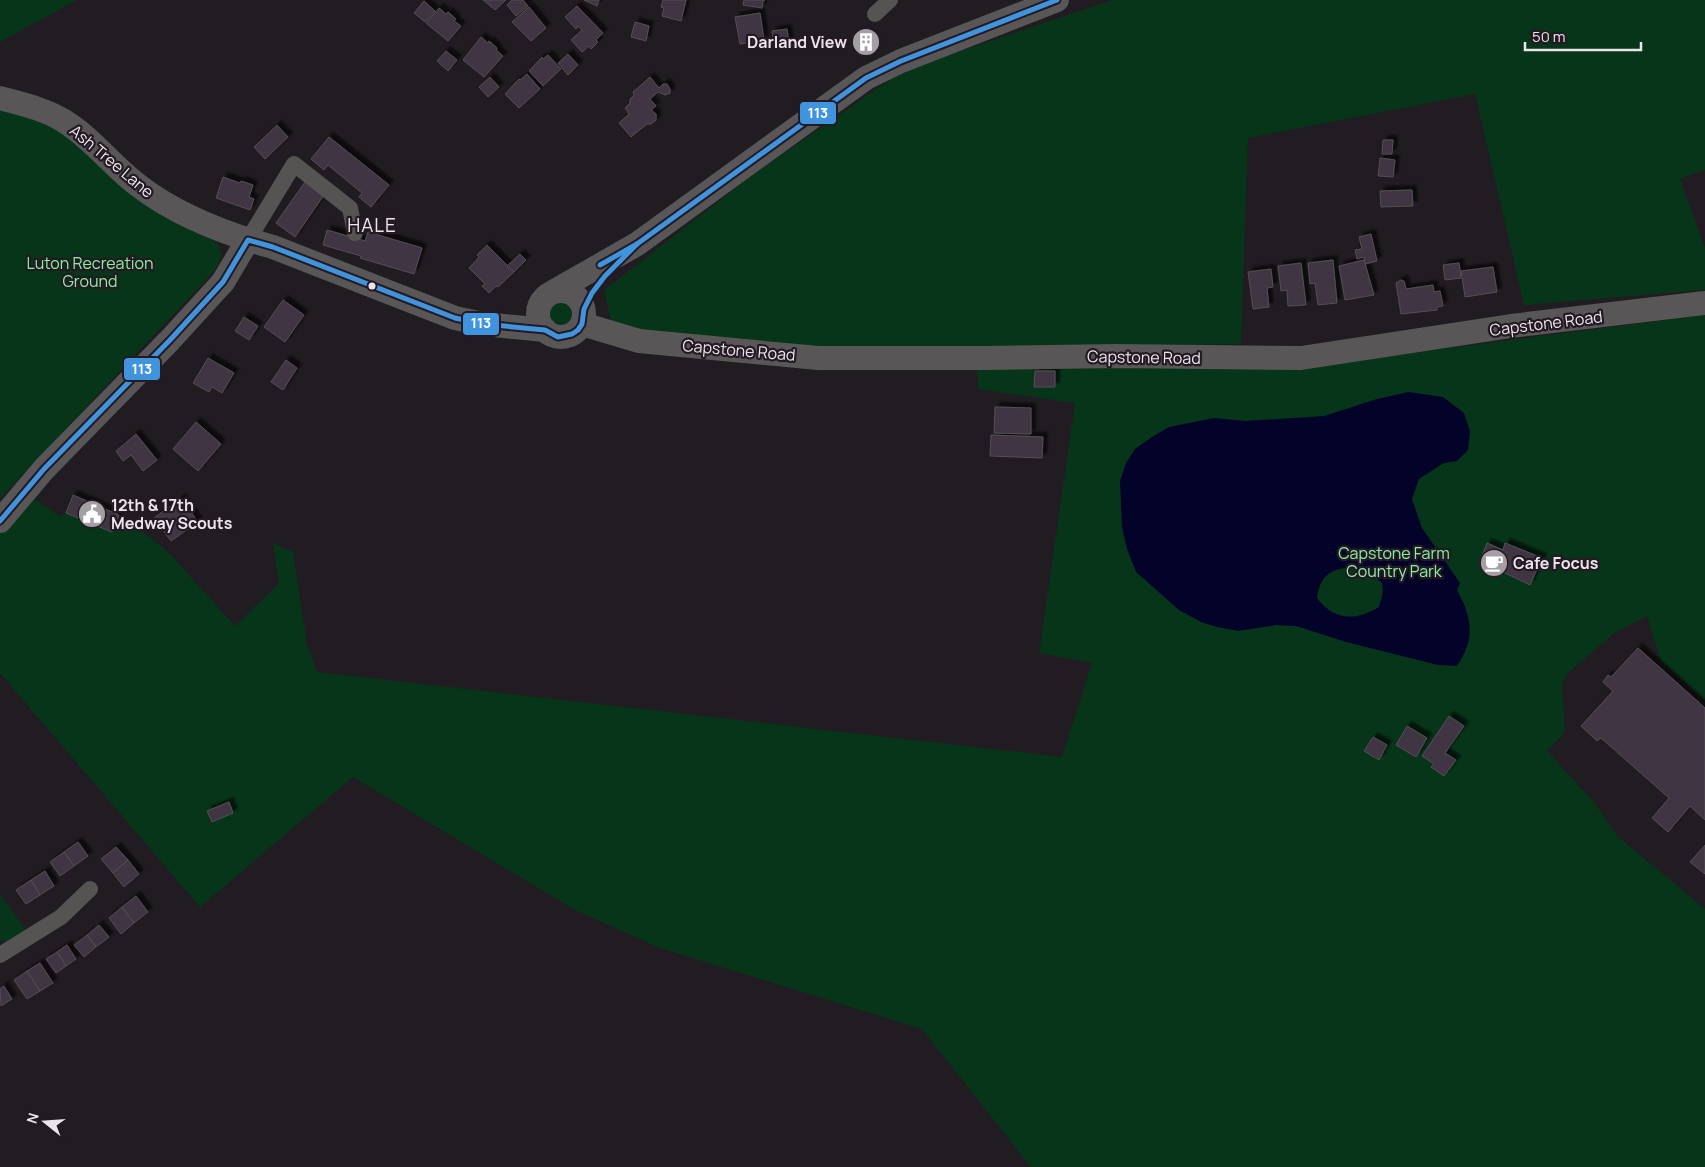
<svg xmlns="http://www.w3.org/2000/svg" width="1705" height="1167" font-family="Manrope,sans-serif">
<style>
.green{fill:#073519;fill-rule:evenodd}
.water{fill:#03032a;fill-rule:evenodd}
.building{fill:#413442;stroke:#534f53;filter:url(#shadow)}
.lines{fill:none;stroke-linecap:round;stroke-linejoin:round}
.street{stroke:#565453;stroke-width:16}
.secondary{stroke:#585656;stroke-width:24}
.bus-1-casing{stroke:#231a23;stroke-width:9}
.bus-1{stroke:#4094de;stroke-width:5}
.bus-dot{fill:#ebe5eb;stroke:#231a23;stroke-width:2}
.labels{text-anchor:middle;stroke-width:4.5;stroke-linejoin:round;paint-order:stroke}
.poi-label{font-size:16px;font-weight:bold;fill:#ebe5eb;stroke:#231a23;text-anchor:start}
.street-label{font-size:16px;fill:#ebe5eb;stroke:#231a23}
.park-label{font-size:16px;fill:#88efa1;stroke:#231a23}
.quarter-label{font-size:19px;letter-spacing:1px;fill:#ebe5eb;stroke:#231a23}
.line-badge{stroke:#231a23;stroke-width:2}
.badge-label{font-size:14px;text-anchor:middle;font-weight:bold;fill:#fff}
</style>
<defs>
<filter id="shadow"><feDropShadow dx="4.5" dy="-4.5" stdDeviation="1" flood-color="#0009"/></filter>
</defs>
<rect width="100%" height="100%" fill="#211c21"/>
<!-- green -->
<g class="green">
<polygon points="0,0 77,0 0,42"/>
<polygon points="1112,0 1705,0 1705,170 1680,179 1705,248 1705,290 1524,305 1475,94 1248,138 1241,344 860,349 653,338 611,321 604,290 754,174 904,70"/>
<polygon points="0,105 46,120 214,241 219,246 222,255 219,263 215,270 0,499"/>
<circle cx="561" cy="316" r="13"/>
<path d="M1705,315V701L1661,662L1647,616L1614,633L1568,673L1562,684L1565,732L1547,751L1594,802L1617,836L1705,909V1167H1031L922,1029L660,948L575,910L353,777L200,907L0,673V530L29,495L59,516L66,513L111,532L122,515L169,553L235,626L279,583L273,543L293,552L307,644L317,672L1062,757L1092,663L1039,653L1075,403L978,389L977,362L1302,367ZM1035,371H1055V387H1035Z"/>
<polygon points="0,894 27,932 8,941 0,941"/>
</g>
<!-- water -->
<path class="water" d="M1409,392L1443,397L1464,413L1470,431L1468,450L1457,461L1444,463L1419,479L1412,499L1422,528L1460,583L1457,590C1472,618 1476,638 1457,666L1438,665L1346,642L1296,626L1276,625L1238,631L1217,627L1201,622L1179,610L1136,572L1127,549L1122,527L1120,481L1126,463L1135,449L1152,437L1169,427L1214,418L1245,421L1324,416L1377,399ZM1358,566L1373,575L1382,583L1383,592L1379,607C1356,621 1334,621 1317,598C1321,571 1334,569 1358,566Z"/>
<!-- building -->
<g class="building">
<polygon points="483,0 506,0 495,10"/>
<polygon points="512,0 523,0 528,6 516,16 507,5"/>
<polygon points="584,0 599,0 597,6"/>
<polygon points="663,0 686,0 681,21 662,16 664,8 661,7"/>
<polygon points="744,0 765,0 763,1 762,8 743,5"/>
<polygon points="424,1 435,11 425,22 414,13"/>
<polygon points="577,6 603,33 596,40 598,42 591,49 589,46 582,52 571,40 582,30 578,26 576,29 565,17"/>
<polygon points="529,7 546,28 531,41 512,22"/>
<polygon points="439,8 446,14 448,12 456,19 454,21 461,26 448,41 426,23"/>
<polygon points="760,13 764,40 740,44 735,17"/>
<polygon points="635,22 649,26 646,41 631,37"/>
<polygon points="787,29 789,44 774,46 772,31"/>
<polygon points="481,37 488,43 489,41 497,48 496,50 503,56 484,77 463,60"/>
<polygon points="446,51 457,60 448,71 437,61"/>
<polygon points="568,54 578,65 568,75 558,63"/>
<polygon points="548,55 561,69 543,86 529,71 542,57 543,59"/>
<polygon points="527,74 540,89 519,108 505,94 519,79 520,80"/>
<polygon points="490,77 499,87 488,97 479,87"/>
<polygon points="650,77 659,88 663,84 667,84 670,89 670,93 665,95 658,92 650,99 656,106 651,110 656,114 656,120 651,124 647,124 631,137 619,123 629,114 625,108 630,103 630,99 634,95 633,92"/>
<polygon points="277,125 288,137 265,159 254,147"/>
<polygon points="329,137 389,185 371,207 359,197 362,193 328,165 324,170 311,159"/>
<polygon points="1383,140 1393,140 1392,154 1382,154"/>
<polygon points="1380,158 1395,160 1393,177 1378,176"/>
<polygon points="223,177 240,183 241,181 253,185 249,197 254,199 250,210 216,198"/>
<polygon points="305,182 324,195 295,237 276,223"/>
<polygon points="1412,190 1413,206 1381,207 1380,191"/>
<polygon points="327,230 365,241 368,232 422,248 414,274 360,258 361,256 323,245"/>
<polygon points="1371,234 1377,261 1365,264 1364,257 1357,259 1355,250 1362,249 1359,237"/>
<polygon points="487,245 514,272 498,287 496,286 489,293 482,286 485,284 469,268 479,257 477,255"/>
<polygon points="520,254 526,260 514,272 507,266"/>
<polygon points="1333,260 1337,303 1318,305 1315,283 1310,284 1308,263"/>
<polygon points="1364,260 1374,295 1345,300 1339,266"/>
<polygon points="1301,263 1306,305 1288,306 1287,290 1281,291 1278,266"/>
<polygon points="1459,263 1461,278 1445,280 1443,265"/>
<polygon points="1493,267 1497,292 1465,297 1461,271"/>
<polygon points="1271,269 1273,287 1267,288 1269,307 1253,309 1248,272"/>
<polygon points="1401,280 1404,281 1406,289 1433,285 1434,292 1440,291 1443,306 1437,307 1437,310 1401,314 1396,283"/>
<polygon points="283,300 304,315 285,342 264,327"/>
<polygon points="244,317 258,326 249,340 235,331"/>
<polygon points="208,358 234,373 222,393 212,387 209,392 193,383"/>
<polygon points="286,360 297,368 283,390 271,382"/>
<polygon points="1035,371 1055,371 1055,387 1034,387"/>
<polygon points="995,407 1031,408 1031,434 994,433"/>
<polygon points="196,422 221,444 198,471 173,449"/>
<polygon points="136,434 157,460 143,471 131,455 123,461 116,451"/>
<polygon points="991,435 1043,437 1042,458 990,456"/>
<polygon points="73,495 119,515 112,532 66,513"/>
<polygon points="181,498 198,522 171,541 154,518"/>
<polygon points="1487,543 1503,550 1505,543 1542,558 1530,585 1480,561"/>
<polygon points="1638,648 1705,708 1705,820 1690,806 1668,832 1652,818 1669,798 1601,738 1597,741 1581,726 1613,691 1603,682 1608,675 1611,677"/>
<polygon points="1449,716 1464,726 1445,753 1456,760 1444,776 1431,767 1434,764 1422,756"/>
<polygon points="1407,726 1427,738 1416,757 1396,745"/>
<polygon points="1373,737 1387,745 1379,760 1364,751"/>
<polygon points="229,802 233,813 212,822 207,811"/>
<polygon points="78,842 88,856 74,866 64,852"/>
<polygon points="1705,845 1705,874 1690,862"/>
<polygon points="116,847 128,860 113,873 101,859"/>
<polygon points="64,852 74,866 60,876 50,862"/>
<polygon points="128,860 139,874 124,887 113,873"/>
<polygon points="45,871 54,886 40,895 31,880"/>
<polygon points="31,880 40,895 26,904 16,890"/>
<polygon points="136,896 148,912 134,923 122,907"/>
<polygon points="122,907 134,923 121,934 109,918"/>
<polygon points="99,925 109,937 96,947 87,935"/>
<polygon points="87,935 96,947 84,957 74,945"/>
<polygon points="67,945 76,959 66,966 57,952"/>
<polygon points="57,952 66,966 56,973 46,959"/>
<polygon points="40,963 53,983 40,991 27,971"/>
<polygon points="27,971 40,991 27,999 14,980"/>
<polygon points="4,986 12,999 1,1006 0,989"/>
</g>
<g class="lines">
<!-- street -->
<g class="street">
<polyline points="875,14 890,0"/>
<polyline points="248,240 294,164 350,208 355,233"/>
<polyline points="0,955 61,917 90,889"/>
</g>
<!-- secondary -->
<g class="secondary">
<path d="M0,98C22,104 45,109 64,121C92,138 113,167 139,186C178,216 226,234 273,247L455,318L483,324L545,330"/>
<circle cx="561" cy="314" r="23"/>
<polyline points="553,292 637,244 866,78 901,61 1057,0"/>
<polyline points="582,324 639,341 818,358 983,358 1116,356 1301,358 1511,326 1705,303"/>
<polyline points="0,521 44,469 170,340 223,282 248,240"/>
</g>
<defs>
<g id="bus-1">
<polyline points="600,265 637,244 866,78 901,61 1057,0"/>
<polyline points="0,521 44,469 170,340 223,282 248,240 273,247 455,318 483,324 545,330 558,337 572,334 578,330 582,324 584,309 592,293 605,276 637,244"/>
</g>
</defs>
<!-- bus-1 casing -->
<use href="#bus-1" class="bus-1-casing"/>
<!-- bus-1 -->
<use href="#bus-1" class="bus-1"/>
</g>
<!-- icons -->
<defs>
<symbol id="building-disc" viewBox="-11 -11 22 22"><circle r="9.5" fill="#a49fa4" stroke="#231a23"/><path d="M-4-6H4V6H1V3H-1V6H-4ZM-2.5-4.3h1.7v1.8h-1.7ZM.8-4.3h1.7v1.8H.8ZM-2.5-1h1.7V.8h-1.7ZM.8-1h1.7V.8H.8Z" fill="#fff"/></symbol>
<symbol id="civic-disc" viewBox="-11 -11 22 22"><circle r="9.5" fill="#a49fa4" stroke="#231a23"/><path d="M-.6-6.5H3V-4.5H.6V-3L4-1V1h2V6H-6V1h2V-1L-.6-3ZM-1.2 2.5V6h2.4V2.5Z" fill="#fff"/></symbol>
<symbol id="cafe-disc" viewBox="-11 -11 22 22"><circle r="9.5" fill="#a49fa4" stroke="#231a23"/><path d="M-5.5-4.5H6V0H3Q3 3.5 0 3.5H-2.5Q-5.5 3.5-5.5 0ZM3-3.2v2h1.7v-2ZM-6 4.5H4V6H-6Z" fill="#fff"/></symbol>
</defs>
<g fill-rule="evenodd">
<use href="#building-disc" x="850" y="26" width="32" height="32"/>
<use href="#civic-disc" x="76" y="498" width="32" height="32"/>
<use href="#cafe-disc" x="1478" y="547" width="32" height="32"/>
</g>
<!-- markers -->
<circle class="bus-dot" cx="372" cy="286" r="4.5"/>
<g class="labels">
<!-- poi labels -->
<g class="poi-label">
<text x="847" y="48" text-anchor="end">Darland View</text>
<text x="111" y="511">12th &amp; 17th<tspan x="111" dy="18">Medway Scouts</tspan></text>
<text x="1513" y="569">Cafe Focus</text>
</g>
<!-- street labels -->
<g class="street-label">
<text transform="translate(112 161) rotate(40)" y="6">Ash Tree Lane</text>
<text transform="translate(1546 323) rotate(-7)" y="6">Capstone Road</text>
<text transform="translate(739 350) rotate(5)" y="6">Capstone Road</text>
<text transform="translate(1144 357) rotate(1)" y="6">Capstone Road</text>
</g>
<!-- park labels -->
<g class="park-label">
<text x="90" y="269">Luton Recreation<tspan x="90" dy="18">Ground</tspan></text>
<text x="1394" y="559">Capstone Farm<tspan x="1394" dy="18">Country Park</tspan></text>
</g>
<!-- quarter labels -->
<g class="quarter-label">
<text x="372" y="232">HALE</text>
</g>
</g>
<g class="line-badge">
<rect x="799" y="101" width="38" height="24" rx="5" fill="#4094de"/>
<rect x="462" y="312" width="38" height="24" rx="5" fill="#4094de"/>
<rect x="123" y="357" width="38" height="24" rx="5" fill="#4094de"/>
</g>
<g class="badge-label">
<text x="818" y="118">113</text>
<text x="481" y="328">113</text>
<text x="142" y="374">113</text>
</g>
<!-- north arrow -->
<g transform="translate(45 1122) rotate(287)" stroke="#231a23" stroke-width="4" paint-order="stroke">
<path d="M0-4L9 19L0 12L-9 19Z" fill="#ebe5eb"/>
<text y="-8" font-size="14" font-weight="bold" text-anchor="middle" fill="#ebe5eb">N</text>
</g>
<!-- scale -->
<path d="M1525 42v8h116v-8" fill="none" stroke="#ebe5eb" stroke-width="2.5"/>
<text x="1532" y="42" font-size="15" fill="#ebe5eb" stroke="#231a23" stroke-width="4" paint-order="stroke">50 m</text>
</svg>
